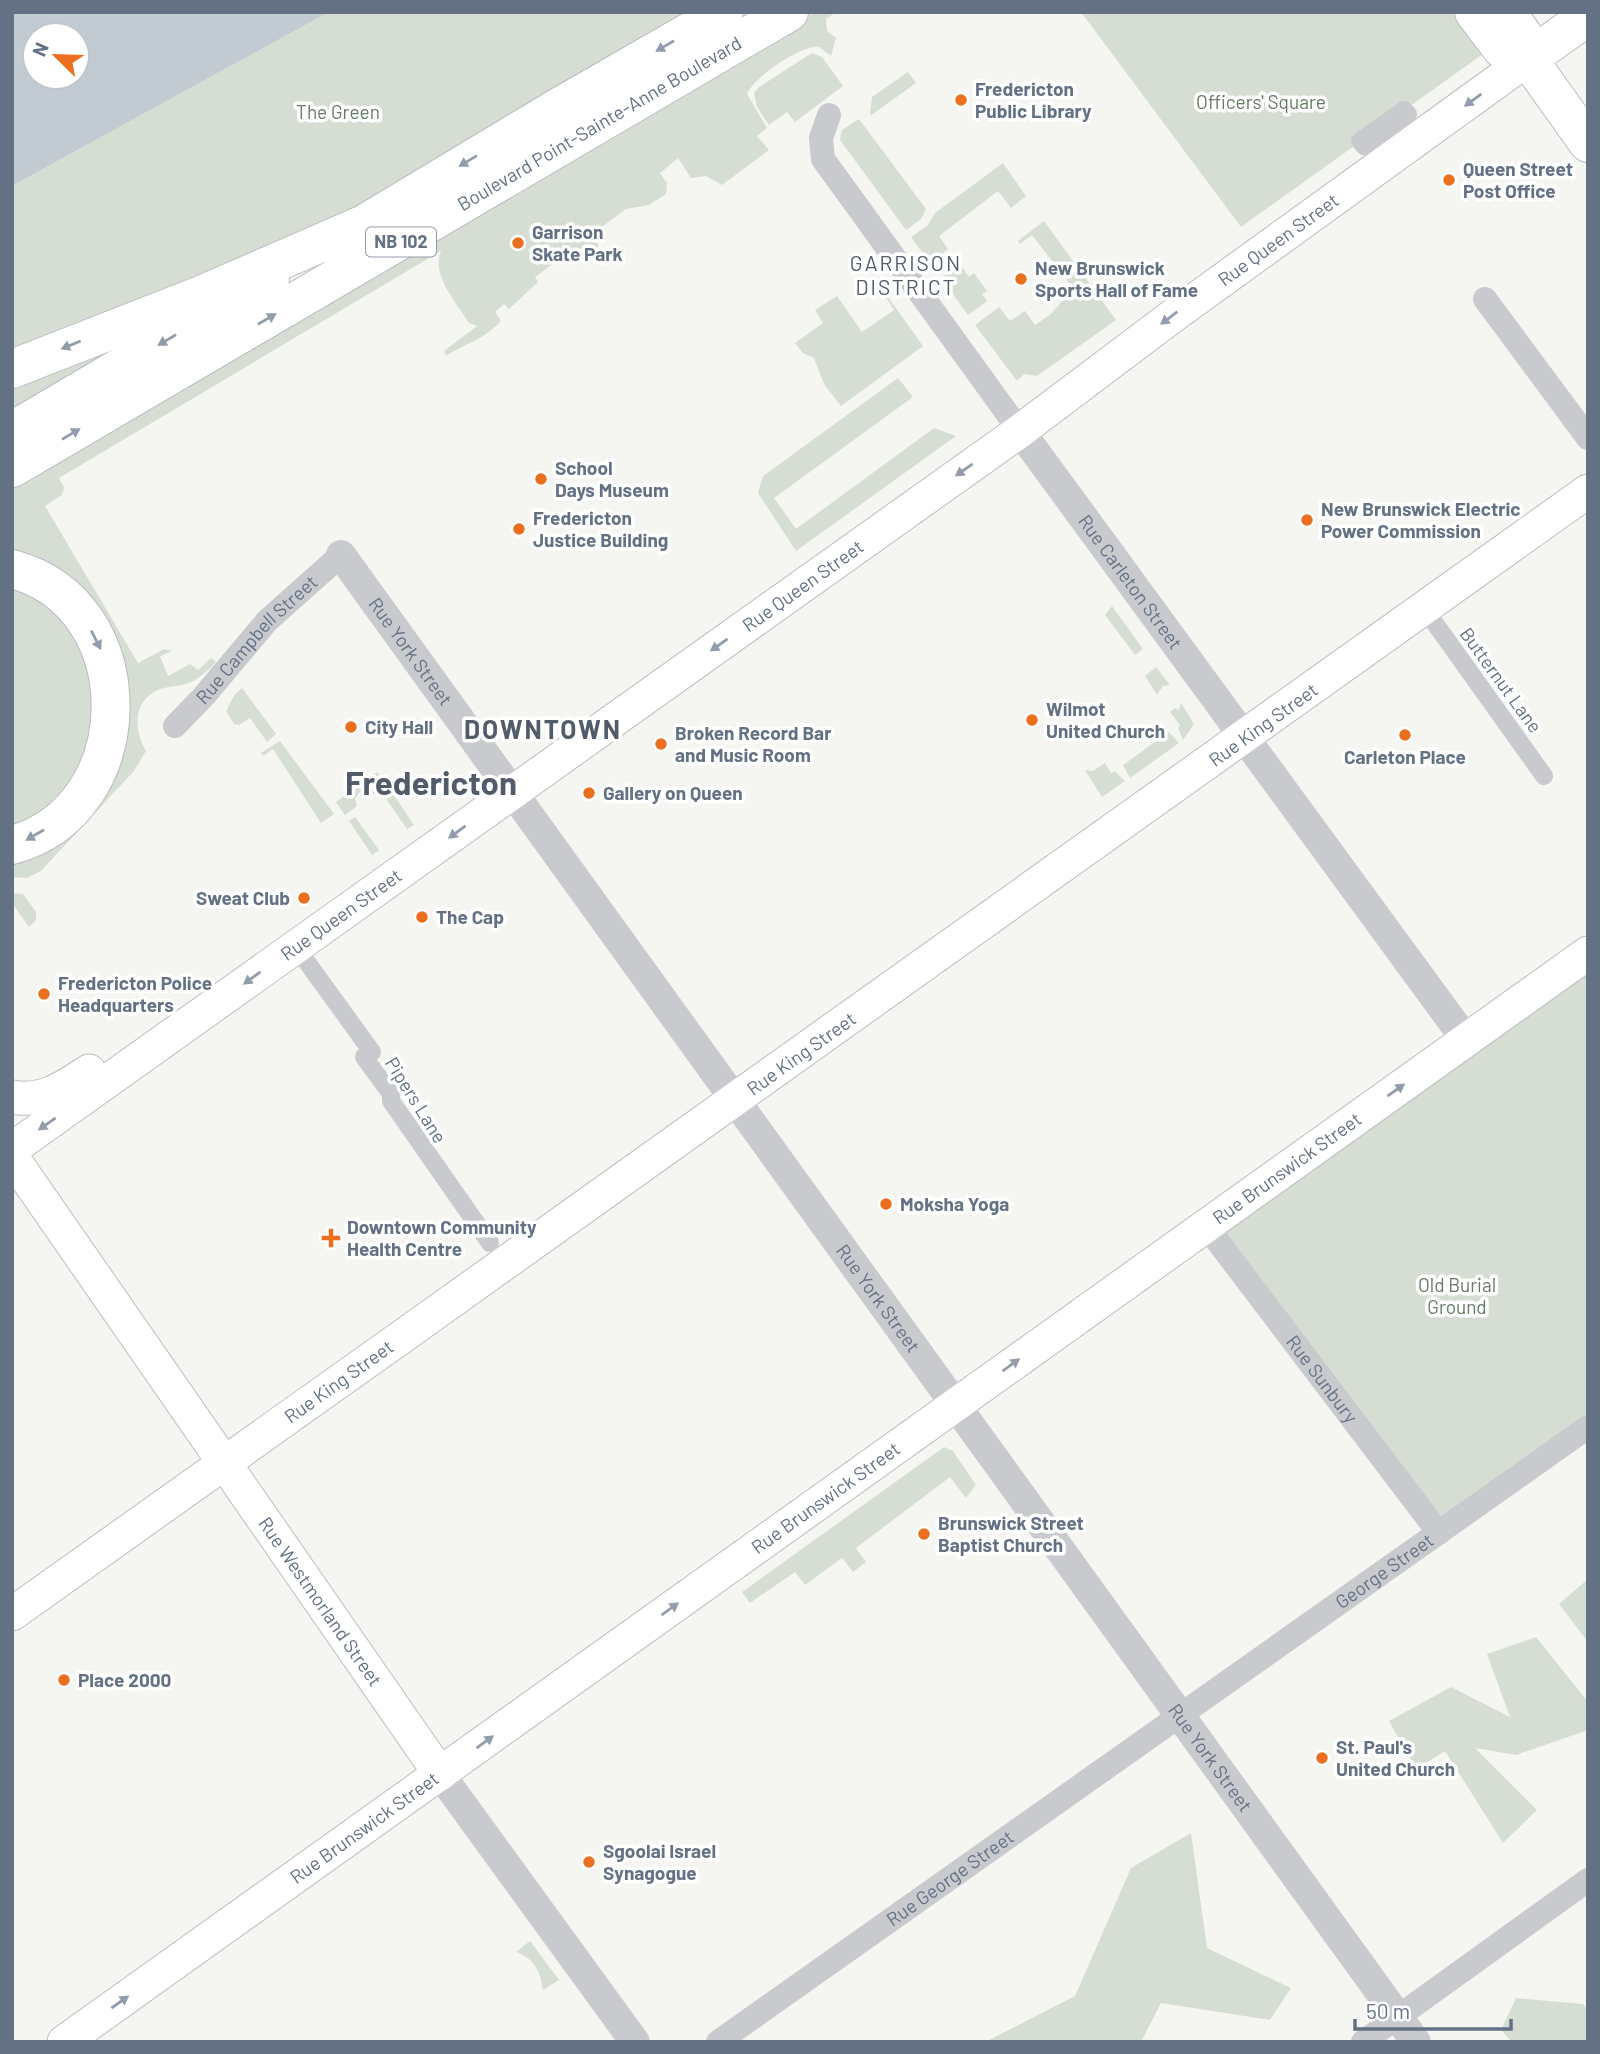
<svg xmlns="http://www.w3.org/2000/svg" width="1600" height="2054" font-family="Barlow,sans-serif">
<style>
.green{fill:#d6ded3}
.water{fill:#c3cbd2;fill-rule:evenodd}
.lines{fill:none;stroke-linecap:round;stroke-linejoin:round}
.secondary-casing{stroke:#babdc2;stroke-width:35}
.primary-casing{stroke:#b8bbc0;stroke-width:40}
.trunk-casing{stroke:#b8babe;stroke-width:40}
.pedestrian{stroke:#c8cace;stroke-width:18}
.minor{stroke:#c8cace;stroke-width:24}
.tertiary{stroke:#c8cace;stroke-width:30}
.secondary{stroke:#fff;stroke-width:33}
.primary{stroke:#fff;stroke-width:38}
.trunk{stroke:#fff;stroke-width:38}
.oneway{fill:#929caa}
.poi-dot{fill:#eb6f1e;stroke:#fff;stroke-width:2.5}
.labels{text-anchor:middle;stroke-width:7;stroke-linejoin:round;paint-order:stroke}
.shield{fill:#fff;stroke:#929caa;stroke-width:2}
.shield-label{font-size:18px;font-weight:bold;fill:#647185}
.poi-label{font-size:19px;font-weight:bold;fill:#647185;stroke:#fff;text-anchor:start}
.park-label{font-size:19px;fill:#647c63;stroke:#fff}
.street-label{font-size:19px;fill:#647185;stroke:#fff}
.neighbourhood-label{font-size:21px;letter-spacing:2px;fill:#525b6a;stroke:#fff}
.district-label{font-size:26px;font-weight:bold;letter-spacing:2px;fill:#525b6a;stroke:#fff}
.town-label{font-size:33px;font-weight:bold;fill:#525b6a;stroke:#fff}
</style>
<rect width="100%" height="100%" fill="#f5f6f2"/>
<!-- green -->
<g class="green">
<polygon points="329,12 697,12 393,189 242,268 12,350 12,186"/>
<path d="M814,12H836L826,19L827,31L836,38L831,56L819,47C802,44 753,78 747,94L767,128L757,136L769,150L722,185L706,176L691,178L678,158L660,173L667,183L666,194L649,205L626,209L591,235L599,246L578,263L568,253L535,277L538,282L509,309L504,304L495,312L501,321C480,342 470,341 446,356L444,351L477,326L469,323C456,302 431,275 441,251L59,478L64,487L62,495L45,506L138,663L164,649L172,651L160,656L168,676L190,664L198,670L211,658L216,662C210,669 203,675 195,680C185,687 170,685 158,690C132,702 134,730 146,751L134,771L41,871L27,878L12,877V856L42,844L124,690L12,557V486Z"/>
<polygon points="1081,12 1452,12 1483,54 1241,227"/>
<polygon points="812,53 822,57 843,86 795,122 787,112 769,125 757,107 754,93 759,87"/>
<polygon points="908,72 916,83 870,116 872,97"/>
<polygon points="859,119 926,209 921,219 906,230 840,140 842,130"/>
<polygon points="1003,163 1026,196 1011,208 998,191 939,236 948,249 930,263 911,237 928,225 935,213"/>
<polygon points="1044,221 1116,320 1037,376 1024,374 1017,381 975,325 999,307 1010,321 1025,311 1035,325 1051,314 1073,288 1032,235 1020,244 1018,241"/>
<polygon points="960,264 969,277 974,273 987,291 982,294 987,301 968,315 941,278"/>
<polygon points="870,272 923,346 841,406 824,384 814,358 803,353 795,343 823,323 815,310 837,296 862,332 894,310"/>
<polygon points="146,330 12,413 12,377"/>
<polygon points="898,378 913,397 774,498 796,529 934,428 956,436 796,551 758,493 763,476"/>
<polygon points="12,580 66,615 102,695 80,781 12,834"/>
<polygon points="1112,606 1143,649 1135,655 1105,615"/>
<polygon points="1156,667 1170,685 1163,686 1157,695 1145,676"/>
<polygon points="242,688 276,734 267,742 250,718 239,725 234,724 226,711 235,694"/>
<polygon points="1181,703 1194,724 1183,740 1178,728 1180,725 1170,712 1175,708 1179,710"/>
<polygon points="1169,732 1179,743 1130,778 1123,765"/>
<polygon points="280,741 334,814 321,823 273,749 263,756 261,753"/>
<polygon points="1105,763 1111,773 1115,771 1125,781 1102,797 1085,770 1093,771"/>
<polygon points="377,772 386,785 374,794 360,791 355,799 357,806 345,815 336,802"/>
<polygon points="391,791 414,825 407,829 384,796"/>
<polygon points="355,817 379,850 372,855 349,821"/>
<polygon points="12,893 23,894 36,912 36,920 29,927 12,903"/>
<polygon points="1588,953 1588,1427 1439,1533 1206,1226"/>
<polygon points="944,1447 953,1451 976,1485 966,1498 950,1477 856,1548 866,1562 853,1572 842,1558 805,1585 795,1572 750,1603 742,1592"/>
<polygon points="1588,1579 1588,1642 1559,1604"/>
<polygon points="1536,1637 1588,1702 1588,1730 1516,1755 1475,1748 1537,1810 1503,1843 1445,1751 1416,1769 1389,1721 1451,1687 1510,1717 1487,1654"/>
<polygon points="1191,1833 1207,1948 1291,1988 1270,2020 1161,2003 1141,2042 985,2042 1075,1996 1131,1868"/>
<path d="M530,1941L559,1980L543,1990C540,1971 535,1959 516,1952Z"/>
<polygon points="1516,1998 1583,2004 1588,2010 1588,2042 1512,2042 1501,2030"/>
</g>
<!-- water -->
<path class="water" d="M12,12H329L12,186ZM35,35H77V77H35Z"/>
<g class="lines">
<defs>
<g id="secondary">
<path d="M12,1097C42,1103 65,1087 89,1071"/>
<path id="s6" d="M12,1149L1020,431L1170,318L1528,59"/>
<path id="s7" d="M12,1157L440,1774"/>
<path id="s8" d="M12,1614C537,1239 1066,869 1588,491"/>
<path id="s9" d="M64,2042L1588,953"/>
</g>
<g id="primary">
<polyline points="1474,12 1502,49 1516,54"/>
<polyline points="1506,12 1523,35 1528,59 1588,143"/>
<polyline points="1528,59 1588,16"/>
<polyline points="331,244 559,107 724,12"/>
<polyline points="12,431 270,279"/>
<path id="s10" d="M12,468L789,12"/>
</g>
<g id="trunk">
<polyline points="12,369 201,295 360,226"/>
<path d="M12,569C145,604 142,810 12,845"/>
</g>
</defs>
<!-- secondary casing -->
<use href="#secondary" class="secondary-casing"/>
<!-- primary casing -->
<use href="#primary" class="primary-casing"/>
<!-- trunk casing -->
<use href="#trunk" class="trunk-casing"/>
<!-- pedestrian -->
<g class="pedestrian">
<polygon points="1404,110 1408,114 1364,146 1360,141"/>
<polyline points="1424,608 1544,776"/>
<polyline points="296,947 372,1052 364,1057 391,1094 391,1101 490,1243"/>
</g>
<!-- minor -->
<g class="minor">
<polyline points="829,115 821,138 823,159 1020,431"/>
<polyline points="1485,299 1588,438"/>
<path id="s1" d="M175,726L204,696L267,621L341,555"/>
<path id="s2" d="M1206,1226L1439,1533"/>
<path id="s3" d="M718,2042L1588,1427"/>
<polyline points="1363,2042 1588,1880"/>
</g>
<!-- tertiary -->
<g class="tertiary">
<path id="s4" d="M1020,431L1466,1040"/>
<path id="s5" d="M341,555L1416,2042"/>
<polyline points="440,1774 635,2042"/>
</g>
<!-- secondary -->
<use href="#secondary" class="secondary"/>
<!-- primary -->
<use href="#primary" class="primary"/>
<!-- trunk -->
<use href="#trunk" class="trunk"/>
</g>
<!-- one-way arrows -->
<defs><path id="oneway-solid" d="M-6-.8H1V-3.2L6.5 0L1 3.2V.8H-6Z" transform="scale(1.75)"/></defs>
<g class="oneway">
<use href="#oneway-solid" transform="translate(665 46) rotate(150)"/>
<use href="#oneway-solid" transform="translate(1473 100) rotate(144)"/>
<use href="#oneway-solid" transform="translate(468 161) rotate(149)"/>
<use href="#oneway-solid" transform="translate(1169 318) rotate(143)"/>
<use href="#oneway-solid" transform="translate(267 319) rotate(-30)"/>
<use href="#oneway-solid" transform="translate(167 340) rotate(150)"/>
<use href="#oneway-solid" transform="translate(71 345) rotate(158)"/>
<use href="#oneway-solid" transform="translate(71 434) rotate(-31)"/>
<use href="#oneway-solid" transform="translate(964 470) rotate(145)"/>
<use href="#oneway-solid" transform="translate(96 640) rotate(63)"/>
<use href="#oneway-solid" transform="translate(719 645) rotate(145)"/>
<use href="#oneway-solid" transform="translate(457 832) rotate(144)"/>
<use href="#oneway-solid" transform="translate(35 835) rotate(150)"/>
<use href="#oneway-solid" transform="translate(252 978) rotate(144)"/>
<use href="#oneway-solid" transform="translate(1396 1090) rotate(-35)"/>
<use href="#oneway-solid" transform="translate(47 1124) rotate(145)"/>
<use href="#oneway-solid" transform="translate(1011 1365) rotate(-36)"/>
<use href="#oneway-solid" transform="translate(670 1609) rotate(-36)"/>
<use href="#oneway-solid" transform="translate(485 1742) rotate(-36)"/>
<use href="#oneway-solid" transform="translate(120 2002) rotate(-35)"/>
</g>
<!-- markers -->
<g class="poi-dot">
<circle cx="961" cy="100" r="7"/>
<circle cx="1449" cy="180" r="7"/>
<circle cx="518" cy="243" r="7"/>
<circle cx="1021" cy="279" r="7"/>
<circle cx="541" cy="479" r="7"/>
<circle cx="1307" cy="520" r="7"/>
<circle cx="519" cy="529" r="7"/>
<circle cx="1032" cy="720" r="7"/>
<circle cx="351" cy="727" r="7"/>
<circle cx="1405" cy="735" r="7"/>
<circle cx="661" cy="744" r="7"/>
<circle cx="589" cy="793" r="7"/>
<circle cx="304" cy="898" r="7"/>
<circle cx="422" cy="917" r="7"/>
<circle cx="44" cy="994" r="7"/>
<circle cx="886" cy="1204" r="7"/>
<path d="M327.5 1227.5h7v7h7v7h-7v7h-7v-7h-7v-7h7z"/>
<circle cx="924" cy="1534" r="7"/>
<circle cx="64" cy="1680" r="7"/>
<circle cx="1322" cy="1758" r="7"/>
<circle cx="589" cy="1862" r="7"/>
</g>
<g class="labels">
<!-- shield labels -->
<rect class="shield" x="366" y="227.5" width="70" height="29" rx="5"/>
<g class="shield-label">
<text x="401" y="248">NB 102</text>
</g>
<!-- poi labels -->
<g class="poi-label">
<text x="975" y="96">Fredericton<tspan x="975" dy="22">Public Library</tspan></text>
<text x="1463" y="176">Queen Street<tspan x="1463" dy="22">Post Office</tspan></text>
<text x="532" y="239">Garrison<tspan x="532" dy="22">Skate Park</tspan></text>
<text x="1035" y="275">New Brunswick<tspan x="1035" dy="22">Sports Hall of Fame</tspan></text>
<text x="555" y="475">School<tspan x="555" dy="22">Days Museum</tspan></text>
<text x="1321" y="516">New Brunswick Electric<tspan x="1321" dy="22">Power Commission</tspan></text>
<text x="533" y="525">Fredericton<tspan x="533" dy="22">Justice Building</tspan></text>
<text x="1046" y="716">Wilmot<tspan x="1046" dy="22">United Church</tspan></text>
<text x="365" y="734">City Hall</text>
<text x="675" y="740">Broken Record Bar<tspan x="675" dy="22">and Music Room</tspan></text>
<text x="1405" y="764" text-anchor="middle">Carleton Place</text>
<text x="603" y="800">Gallery on Queen</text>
<text x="290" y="905" text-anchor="end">Sweat Club</text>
<text x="436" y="924">The Cap</text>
<text x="58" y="990">Fredericton Police<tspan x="58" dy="22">Headquarters</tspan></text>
<text x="900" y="1211">Moksha Yoga</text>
<text x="347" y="1234">Downtown Community<tspan x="347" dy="22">Health Centre</tspan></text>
<text x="938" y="1530">Brunswick Street<tspan x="938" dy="22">Baptist Church</tspan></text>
<text x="78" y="1687">Place 2000</text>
<text x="1336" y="1754">St. Paul's<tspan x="1336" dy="22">United Church</tspan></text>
<text x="603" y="1858">Sgoolai Israel<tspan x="603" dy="22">Synagogue</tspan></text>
</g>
<!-- park labels -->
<g class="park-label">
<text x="1261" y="109">Officers' Square</text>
<text x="338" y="119">The Green</text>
<text x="1457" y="1292">Old Burial<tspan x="1457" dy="22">Ground</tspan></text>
</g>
<!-- street labels -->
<g class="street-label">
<text dy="7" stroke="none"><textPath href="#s10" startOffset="681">Boulevard Point-Sainte-Anne Boulevard</textPath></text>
<text dy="7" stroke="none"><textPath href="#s6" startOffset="1559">Rue Queen Street</textPath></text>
<text dy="7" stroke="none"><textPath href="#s4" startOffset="187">Rue Carleton Street</textPath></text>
<text dy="7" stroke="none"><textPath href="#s6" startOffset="971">Rue Queen Street</textPath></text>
<text dy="7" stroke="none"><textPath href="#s1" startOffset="119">Rue Campbell Street</textPath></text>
<text dy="7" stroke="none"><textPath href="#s5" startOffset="119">Rue York Street</textPath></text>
<text transform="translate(1501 680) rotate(54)" y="7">Butternut Lane</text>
<text dy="7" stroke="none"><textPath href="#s8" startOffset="1535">Rue King Street</textPath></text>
<text dy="7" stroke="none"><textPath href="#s6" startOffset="404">Rue Queen Street</textPath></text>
<text dy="7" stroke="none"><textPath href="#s8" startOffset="968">Rue King Street</textPath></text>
<text transform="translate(416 1100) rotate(58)" y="7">Pipers Lane</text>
<text dy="7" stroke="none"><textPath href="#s9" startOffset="1503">Rue Brunswick Street</textPath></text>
<text dy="7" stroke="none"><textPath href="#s5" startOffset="917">Rue York Street</textPath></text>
<text dy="7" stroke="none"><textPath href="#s2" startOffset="192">Rue Sunbury</textPath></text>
<text dy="7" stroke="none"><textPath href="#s8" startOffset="401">Rue King Street</textPath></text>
<text dy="7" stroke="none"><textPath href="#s9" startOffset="936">Rue Brunswick Street</textPath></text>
<text dy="7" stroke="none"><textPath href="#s3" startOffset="816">George Street</textPath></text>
<text dy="7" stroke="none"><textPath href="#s7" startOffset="541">Rue Westmorland Street</textPath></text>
<text dy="7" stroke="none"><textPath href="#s5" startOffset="1484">Rue York Street</textPath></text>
<text dy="7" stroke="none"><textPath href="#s9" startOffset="369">Rue Brunswick Street</textPath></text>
<text dy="7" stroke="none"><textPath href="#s3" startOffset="284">Rue George Street</textPath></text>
</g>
<!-- neighbourhood labels -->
<g class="neighbourhood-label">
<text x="906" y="271">GARRISON<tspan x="906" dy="24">DISTRICT</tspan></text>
</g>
<!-- district labels -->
<g class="district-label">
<text x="543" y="739">DOWNTOWN</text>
</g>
<!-- town labels -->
<g class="town-label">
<text x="431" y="795">Fredericton</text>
</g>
</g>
<!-- border -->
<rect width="1600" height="2054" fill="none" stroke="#647185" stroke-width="28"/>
<!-- north arrow -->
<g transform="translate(56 56) rotate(293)"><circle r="33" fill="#ffffff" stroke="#c1c6ce" stroke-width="2"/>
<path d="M0-5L12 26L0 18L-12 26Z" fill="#eb6f1e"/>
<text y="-10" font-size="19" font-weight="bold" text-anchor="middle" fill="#647185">N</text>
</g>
<!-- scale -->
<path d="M1355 2019v10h156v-10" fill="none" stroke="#647185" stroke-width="3.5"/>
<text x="1366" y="2019" font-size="21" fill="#647185" stroke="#ffffff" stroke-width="5" paint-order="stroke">50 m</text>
</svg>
